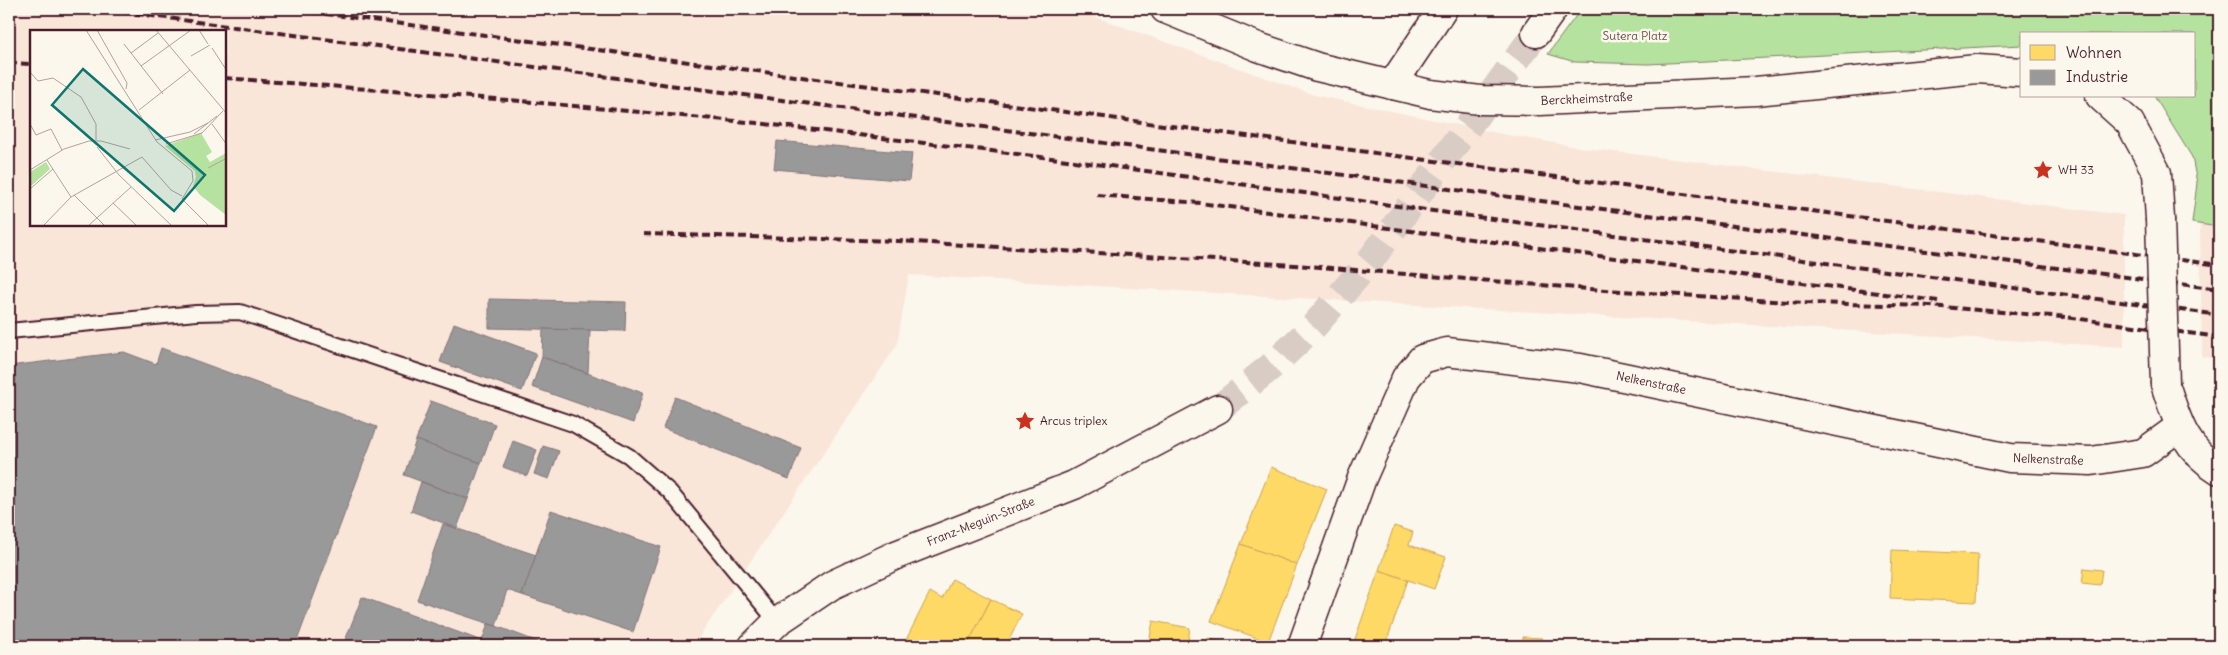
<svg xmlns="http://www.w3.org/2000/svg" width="2228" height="655" font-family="Delius,sans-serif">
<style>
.built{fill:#fae5d9;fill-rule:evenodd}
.green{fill:#b6e2a0;stroke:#808066}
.homes{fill:#ffd966;stroke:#c9a154}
.industry{fill:#999;stroke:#817478}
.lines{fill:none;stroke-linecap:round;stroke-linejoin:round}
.tertiary-tunnel{stroke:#d8ccc5;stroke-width:28;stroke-dasharray:28 14;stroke-linecap:butt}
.service-casing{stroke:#4a1f2b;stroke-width:18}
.minor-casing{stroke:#4a1f2b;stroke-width:31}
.tertiary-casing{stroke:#4a1f2b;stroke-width:31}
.service{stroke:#fbf7ec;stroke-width:14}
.minor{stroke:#fbf7ec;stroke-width:28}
.tertiary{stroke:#fbf7ec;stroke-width:28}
.rail{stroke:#4a1f2b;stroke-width:4;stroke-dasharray:8 4;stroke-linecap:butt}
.minor-bridge-casing{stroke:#4a1f2b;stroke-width:31;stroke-linecap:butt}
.minor-bridge{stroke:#fbf7ec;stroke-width:28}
.labels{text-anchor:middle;stroke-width:5;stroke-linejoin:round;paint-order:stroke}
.park-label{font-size:12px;fill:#655048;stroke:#fbf7ec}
.street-label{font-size:12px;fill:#4a1f2b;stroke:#fbf7ec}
.poi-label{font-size:12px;fill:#4a1f2b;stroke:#fbf7ec;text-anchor:start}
.inset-road{fill:none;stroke:#b4a19f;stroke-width:1}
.view{fill:#0f766e;fill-opacity:0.15;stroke:#0f766e;stroke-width:2.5}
.inset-edge{fill:none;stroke:#4a1f2b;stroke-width:2.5}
</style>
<rect width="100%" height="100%" fill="#fbf7ec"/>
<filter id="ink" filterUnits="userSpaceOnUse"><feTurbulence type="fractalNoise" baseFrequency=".02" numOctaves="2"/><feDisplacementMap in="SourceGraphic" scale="10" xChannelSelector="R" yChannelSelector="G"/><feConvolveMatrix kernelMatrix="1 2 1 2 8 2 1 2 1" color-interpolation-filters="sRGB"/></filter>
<g filter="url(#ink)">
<!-- built -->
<g class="built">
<path d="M9,9H1073L1314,95L1507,135L1584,148L2124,215V347L909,275L897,345L693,646H9ZM31,31H225V225H31Z"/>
<polygon points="2200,224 2219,227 2219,359 2202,357"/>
</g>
<!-- green -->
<polygon class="green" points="1581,9 2219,9 2219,227 2192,223 2197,183 2192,157 2154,96 2194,96 2194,34 2022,34 2022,45 1648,64 1575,62 1548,54"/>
<!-- homes -->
<g class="homes">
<polygon points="1271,467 1327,489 1297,565 1241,544"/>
<polygon points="1394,526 1413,532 1409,545 1446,557 1434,589 1379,570"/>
<polygon points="1241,544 1297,565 1268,642 1211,621"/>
<polygon points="1892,550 1978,554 1976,602 1890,598"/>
<polygon points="2084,568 2102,570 2100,585 2082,583"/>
<polygon points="1379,570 1408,580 1385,646 1354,642"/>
<polygon points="2218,573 2219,573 2219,600 2217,600"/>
<polygon points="952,579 991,599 967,646 903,646 930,592 942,599"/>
<polygon points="991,599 1022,614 1006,646 967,646"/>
<polygon points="1153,621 1190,628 1187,646 1149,643"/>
<polygon points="1523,637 1542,638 1542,646 1523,646"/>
<polygon points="1208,638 1234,646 1206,646"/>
</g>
<!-- industry -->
<g class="industry">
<polygon points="777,141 912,153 909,181 774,169"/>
<polygon points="489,299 626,302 625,331 489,328"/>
<polygon points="454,323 536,353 522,391 440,362"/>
<polygon points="543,329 590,330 588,373 542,357"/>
<polygon points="161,348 377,427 295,646 9,646 9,366 124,352 156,364"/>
<polygon points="542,357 643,393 633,423 532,387"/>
<polygon points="675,397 801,448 789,479 663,428"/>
<polygon points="431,401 495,424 481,463 416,440"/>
<polygon points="416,440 481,463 468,499 404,475"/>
<polygon points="513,441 537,450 527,476 503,467"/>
<polygon points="543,446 559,451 549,479 534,474"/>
<polygon points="421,482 468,499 457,528 411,511"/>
<polygon points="551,510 661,547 633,632 522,595"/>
<polygon points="443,524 536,555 522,595 507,590 496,626 417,600"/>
<polygon points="362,597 482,641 493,645 343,646"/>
<polygon points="488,624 496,626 549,646 492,646 493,645 482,641"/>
</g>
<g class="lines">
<!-- tertiary-tunnel -->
<polyline class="tertiary-tunnel" points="1218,409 1273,365 1314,326 1369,262 1536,33"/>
<defs>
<polyline id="service" points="9,331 196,313 240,312 573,424 629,456 670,492 777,622"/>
<g id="minor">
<path id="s1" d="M1165,9L1258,47L1317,67L1430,94L1480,100L1540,101L1756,91L1977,69L2022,72"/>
<polyline points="1392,85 1443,9"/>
<polyline points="2100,96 2130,123 2157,173 2160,219"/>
<path d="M2165,384C2177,420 2184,449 2219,470"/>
<path id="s2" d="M1302,646L1362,478L1406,378L1422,359L1447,352L1580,368L2010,458L2091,461L2143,453L2179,427"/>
</g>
<g id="tertiary">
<polyline points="1536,33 1553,9"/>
<path id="s3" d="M753,646L777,622L832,585L896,555L1074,485L1218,409"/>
</g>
</defs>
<!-- service casing -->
<use href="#service" class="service-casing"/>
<!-- minor casing -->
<use href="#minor" class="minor-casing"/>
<!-- tertiary casing -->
<use href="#tertiary" class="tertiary-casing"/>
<!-- service -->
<use href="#service" class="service"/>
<!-- minor -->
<use href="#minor" class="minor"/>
<!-- tertiary -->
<use href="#tertiary" class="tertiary"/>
<!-- rail -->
<g class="rail">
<polyline points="100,9 1464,191 2219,289"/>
<polyline points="289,9 2219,265"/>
<polyline points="9,63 31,64"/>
<polyline points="225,78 521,101 757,123 1067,160 1455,214 2219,315"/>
<polyline points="1097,195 1200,203 1938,301"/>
<polyline points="643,234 898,241 1164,257 1295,265 1589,289 1805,303 1930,306 2063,317"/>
<polyline points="2057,316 2219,337"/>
</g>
<defs>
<polyline id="minor-bridge" points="2160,219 2165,384"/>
</defs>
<!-- minor-bridge casing -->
<use href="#minor-bridge" class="minor-bridge-casing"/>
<!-- minor-bridge -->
<use href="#minor-bridge" class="minor-bridge"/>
</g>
</g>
<!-- icons -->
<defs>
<symbol id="sight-bare" viewBox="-9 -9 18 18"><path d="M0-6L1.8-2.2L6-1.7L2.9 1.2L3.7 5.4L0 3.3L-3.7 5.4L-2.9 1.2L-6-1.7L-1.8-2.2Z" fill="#c8321e" stroke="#fbf7ec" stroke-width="2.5" paint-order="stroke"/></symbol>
</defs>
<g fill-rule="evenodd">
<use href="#sight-bare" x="2029" y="156" width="28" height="28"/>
<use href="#sight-bare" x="1011" y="407" width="28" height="28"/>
</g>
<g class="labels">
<!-- park labels -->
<g class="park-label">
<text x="1635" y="40">Sutera Platz</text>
</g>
<!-- street labels -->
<g class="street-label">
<text dy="4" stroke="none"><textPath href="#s1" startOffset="436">Berckheimstraße</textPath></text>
<text dy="4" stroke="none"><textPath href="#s2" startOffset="545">Nelkenstraße</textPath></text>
<text dy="4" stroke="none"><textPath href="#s2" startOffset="950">Nelkenstraße</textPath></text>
<text dy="4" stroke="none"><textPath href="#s3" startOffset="262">Franz-Meguin-Straße</textPath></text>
</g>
<!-- poi labels -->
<g class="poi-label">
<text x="2058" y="174">WH 33</text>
<text x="1040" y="425">Arcus triplex</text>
</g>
</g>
<!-- overview -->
<g transform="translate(30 30)">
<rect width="196" height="196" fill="#fbf7ec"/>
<path d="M171,103L182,122L176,126L180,132L196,123V185L170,165L163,156L166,147L165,141L135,116ZM16,132L20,139L0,157V142Z" fill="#b6e2a0"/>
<path class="inset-road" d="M56,0L127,112L162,141L163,151L152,169L179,196M67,0L97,53L96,59M126,0L197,84M169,0L178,14M94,14L133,64M182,18L197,41M101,23L128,3M161,26L180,15M111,36L161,0M0,42L8,51L23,48L51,67L66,94V110M109,80L160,40M0,94L6,105L21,99L32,120M182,94L197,115M164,104L187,86M125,110L160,102L178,93M136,114L172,103L193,81M67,117L89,145L142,196M17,130L41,167M178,138L197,128M0,140L34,119L59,111H71L100,119M0,159L23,139M44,165L75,196M83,173L107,196M13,196L41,167L112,127L141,160L152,166M58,196L101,157"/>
<path class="view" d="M53,39L175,145L144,181L22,75Z"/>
<rect width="196" height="196" class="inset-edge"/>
</g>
<!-- margin -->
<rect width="2228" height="655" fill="none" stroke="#fbf7ec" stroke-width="30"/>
<rect x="15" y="15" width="2198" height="625" fill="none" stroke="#4a1f2b" stroke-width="2" filter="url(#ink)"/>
<!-- legend -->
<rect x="2020" y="32" width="175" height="65" fill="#fbf7ec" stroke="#b4a19f"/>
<rect x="2030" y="45" width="25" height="15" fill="#ffd966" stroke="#b4a19f"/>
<text x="2066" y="58" font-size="15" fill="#4a1f2b">Wohnen</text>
<rect x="2030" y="70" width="25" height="15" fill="#999999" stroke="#b4a19f"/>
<text x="2066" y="82" font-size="15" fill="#4a1f2b">Industrie</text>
</svg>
